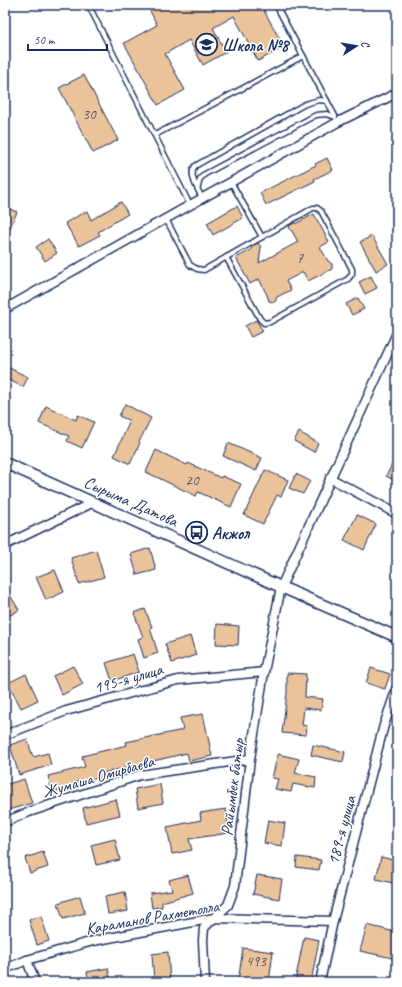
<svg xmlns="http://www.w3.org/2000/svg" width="402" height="987" font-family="Caveat,sans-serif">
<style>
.building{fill:#ebc39b;stroke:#1b2f5e}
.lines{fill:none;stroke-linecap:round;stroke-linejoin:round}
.service-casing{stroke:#1b2f5e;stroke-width:7}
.minor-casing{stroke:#1b2f5e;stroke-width:11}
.tertiary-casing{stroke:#1b2f5e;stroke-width:13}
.service{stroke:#fff;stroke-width:4}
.minor{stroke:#fff;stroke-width:8}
.tertiary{stroke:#fff;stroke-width:10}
.labels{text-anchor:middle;stroke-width:3;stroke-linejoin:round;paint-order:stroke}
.number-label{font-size:15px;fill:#4f546d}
.poi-label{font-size:17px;font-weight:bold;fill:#1b2f5e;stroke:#fff;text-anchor:start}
.street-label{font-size:17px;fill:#1b2f5e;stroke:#fff}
</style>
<rect width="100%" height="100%" fill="#fff"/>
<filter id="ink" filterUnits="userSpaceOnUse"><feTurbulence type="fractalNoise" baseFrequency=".025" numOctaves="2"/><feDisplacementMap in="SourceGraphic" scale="8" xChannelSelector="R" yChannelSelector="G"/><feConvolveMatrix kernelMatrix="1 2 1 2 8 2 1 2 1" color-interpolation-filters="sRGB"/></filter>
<g filter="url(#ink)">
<!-- building -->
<g class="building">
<polygon points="147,5 261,5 284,47 258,61 234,16 213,28 226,52 203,65 189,40 165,54 185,90 158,105 124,43 157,25"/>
<polygon points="84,75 118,140 93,153 59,88"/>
<polygon points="327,158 333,170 314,179 315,181 266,205 260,193 316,165 315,164"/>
<polygon points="121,202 128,214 98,232 100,235 79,246 65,223 87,211 91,220"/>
<polygon points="237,206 243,218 213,235 207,223"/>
<polygon points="5,207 17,212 5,239"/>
<polygon points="314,214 329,242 320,247 328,261 332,264 332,269 308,281 303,272 286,281 291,290 277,297 275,302 269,301 267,295 259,279 250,284 236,258 251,250 252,246 258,243 261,247 259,263 298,242 292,231 290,230 289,226 294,223 297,223"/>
<polygon points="372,236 388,264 376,271 360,242"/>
<polygon points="48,239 57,253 45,261 36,247"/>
<polygon points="371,276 377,288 365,294 359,282"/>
<polygon points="358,298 364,309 352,315 346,304"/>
<polygon points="256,320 263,331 251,337 245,326"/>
<polygon points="5,366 28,377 23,387 5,378"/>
<polygon points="125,404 151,418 139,442 140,443 130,464 114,456 130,421 119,416"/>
<polygon points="46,406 76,420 78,415 94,422 82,448 67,441 69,436 39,423"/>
<polygon points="299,432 318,443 314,452 294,441"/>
<polygon points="228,443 262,458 256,471 223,456"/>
<polygon points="156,450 187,465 188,463 221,478 222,476 241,484 231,507 198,492 196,496 146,472"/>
<polygon points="397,455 397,482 386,476"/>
<polygon points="265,470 288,480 281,497 277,495 263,524 244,515"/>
<polygon points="296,474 310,481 303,494 289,488"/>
<polygon points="357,515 376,524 364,550 344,540"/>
<polygon points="150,548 156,570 137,575 131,554"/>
<polygon points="96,550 104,577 79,584 71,558"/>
<polygon points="55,570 64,592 46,600 36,577"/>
<polygon points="5,587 19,610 5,618"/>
<polygon points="145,609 152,627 150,628 158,653 144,658 138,639 143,637 134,613"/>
<polygon points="217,624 239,626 238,645 216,644"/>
<polygon points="190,636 196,655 172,663 165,644"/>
<polygon points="133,654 139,672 112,681 106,663"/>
<polygon points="73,666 83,684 62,695 53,676"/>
<polygon points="371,668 390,674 385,689 366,683"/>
<polygon points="287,673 306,674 305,697 323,699 321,710 304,708 302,725 307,726 306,735 282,733 287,693"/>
<polygon points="26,674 38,700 21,708 8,683"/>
<polygon points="203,714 212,756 189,761 187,753 103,773 103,777 76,782 77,786 52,792 48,776 85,767 82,756 127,745 126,742 183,730 180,718"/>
<polygon points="27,739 33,757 48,753 51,765 19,775 10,745"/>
<polygon points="313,745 345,752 343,762 311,755"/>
<polygon points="278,754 299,759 295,773 316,777 315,788 293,784 291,792 275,789 278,779 272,778"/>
<polygon points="24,779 32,803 5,811 5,785"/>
<polygon points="160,784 163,803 138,808 135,789"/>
<polygon points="116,799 120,815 86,823 83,808"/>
<polygon points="226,809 229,833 189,839 192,850 172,854 167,827 201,820 200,813"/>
<polygon points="268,820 285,823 282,846 264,843"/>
<polygon points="115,839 120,860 96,865 91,845"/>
<polygon points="43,852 48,867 30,873 25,858"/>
<polygon points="297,857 321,860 319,870 296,867"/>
<polygon points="381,857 397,861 397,884 376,879"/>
<polygon points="188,875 193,893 162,902 162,907 152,908 150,893 172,890 169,880"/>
<polygon points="257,875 282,879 279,899 253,894"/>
<polygon points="125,892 128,911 108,914 105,896"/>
<polygon points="80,896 85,913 63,919 58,903"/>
<polygon points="41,916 49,941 37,945 29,920"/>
<polygon points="367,925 395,932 393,937 397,938 397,959 360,951"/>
<polygon points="304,937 319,940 311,982 295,982"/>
<polygon points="243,948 273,952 269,982 238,982"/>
<polygon points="168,952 170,982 154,982 152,954"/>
<polygon points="108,968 111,982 89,982 87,972"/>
</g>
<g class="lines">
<defs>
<g id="service">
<polyline points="92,5 89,6 190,205"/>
<polyline points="276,5 335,116"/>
<polyline points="155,135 303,56"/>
<polyline points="231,182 262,237"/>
<polyline points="198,187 200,179 205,174 316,115 327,114 335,117"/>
<path d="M202,198C198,189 188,175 195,166L305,104L319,100L327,101"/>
<polyline points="166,219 190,265 197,269 204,270 313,208 317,208 321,211 352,269 352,274 348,279 270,322 264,323 260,319 226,257"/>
</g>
<g id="minor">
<polyline points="5,309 338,122 397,93"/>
<polyline points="330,478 397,514"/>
<polyline points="5,545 94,502"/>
<polyline points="5,735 66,711 178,680 264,672"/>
<polyline points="5,822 29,812 140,775 250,759"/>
<polyline points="27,960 35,982"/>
<polyline points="5,969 27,960 93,941 214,918 333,921"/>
<polyline points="205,982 203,940 204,928 214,918 228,905 235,886 250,759 264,672 281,587 397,333"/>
<polyline points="320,982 333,921 384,725 397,688"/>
</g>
<polyline id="tertiary" points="5,463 281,587 397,637"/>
</defs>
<!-- service casing -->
<use href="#service" class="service-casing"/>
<!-- minor casing -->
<use href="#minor" class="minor-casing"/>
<!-- tertiary casing -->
<use href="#tertiary" class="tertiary-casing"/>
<!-- service -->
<use href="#service" class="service"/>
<!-- minor -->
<use href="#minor" class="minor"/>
<!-- tertiary -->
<use href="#tertiary" class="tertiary"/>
</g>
</g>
<!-- icons -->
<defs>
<symbol id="school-ring" viewBox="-11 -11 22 22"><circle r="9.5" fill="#fff" stroke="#1b2f5e" stroke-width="1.5"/><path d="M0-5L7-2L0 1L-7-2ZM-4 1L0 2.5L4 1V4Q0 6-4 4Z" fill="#1b2f5e"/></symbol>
<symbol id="bus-ring" viewBox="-11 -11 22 22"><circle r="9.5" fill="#fff" stroke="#1b2f5e" stroke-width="1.5"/><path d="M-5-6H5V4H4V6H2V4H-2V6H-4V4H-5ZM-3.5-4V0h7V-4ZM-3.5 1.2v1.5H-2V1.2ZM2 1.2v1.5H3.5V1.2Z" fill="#1b2f5e"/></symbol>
</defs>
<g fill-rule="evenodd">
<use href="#school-ring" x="194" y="32" width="25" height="25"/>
<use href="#bus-ring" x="184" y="520" width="25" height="25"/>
</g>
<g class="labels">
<!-- number labels -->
<g class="number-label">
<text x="89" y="119">30</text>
<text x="300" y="263">7</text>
<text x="192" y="485">20</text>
<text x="256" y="966">493</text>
</g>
<!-- poi labels -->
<g class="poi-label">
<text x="222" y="51">Школа №8</text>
<text x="212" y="539">Акжол</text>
</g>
<!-- street labels -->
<g class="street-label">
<text transform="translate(131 501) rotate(24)" y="6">Сырыма Датова</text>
<text transform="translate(128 678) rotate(-16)" y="6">195-я улица</text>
<text transform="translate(98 776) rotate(-16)" y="6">Жумаша Омирбаева</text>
<text transform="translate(232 787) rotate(-83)" y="6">Райымбек батыр</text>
<text transform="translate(341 830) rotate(-75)" y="6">189-я улица</text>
<text transform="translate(152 917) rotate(-10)" y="6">Караманов Рахметолла</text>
</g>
</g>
<!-- margin -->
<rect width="402" height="987" fill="none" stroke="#fff" stroke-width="20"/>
<rect x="10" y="10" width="382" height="967" fill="none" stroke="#1b2f5e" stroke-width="1.5" filter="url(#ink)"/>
<!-- north arrow -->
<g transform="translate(356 46) rotate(78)" stroke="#ffffff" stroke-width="3" paint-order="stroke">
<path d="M0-3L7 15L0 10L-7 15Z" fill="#1b2f5e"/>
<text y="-6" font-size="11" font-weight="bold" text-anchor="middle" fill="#1b2f5e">С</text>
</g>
<!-- scale -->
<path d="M28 44v6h79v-6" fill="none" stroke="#1b2f5e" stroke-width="2"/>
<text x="34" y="44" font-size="12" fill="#1b2f5e" stroke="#ffffff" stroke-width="3" paint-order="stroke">50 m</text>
</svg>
